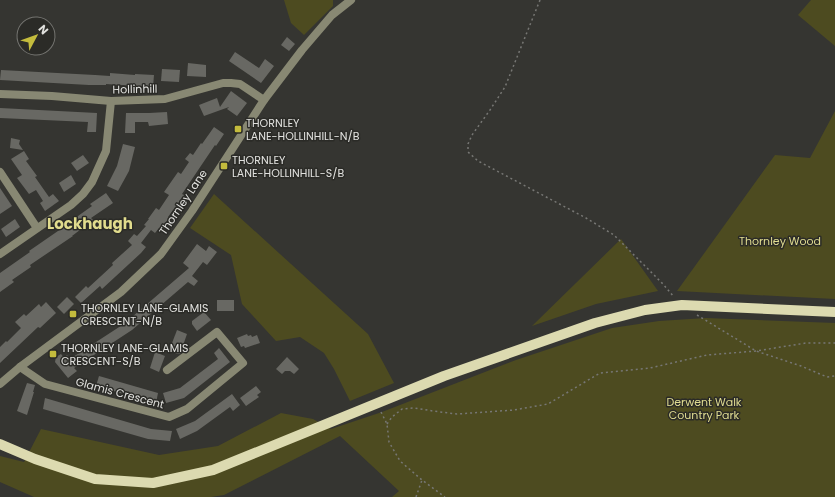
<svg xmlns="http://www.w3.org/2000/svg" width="835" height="497" font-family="Poppins,sans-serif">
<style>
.green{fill:#4d4b20}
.building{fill:#686863}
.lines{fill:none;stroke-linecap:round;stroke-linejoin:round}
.path{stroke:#777774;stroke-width:1.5;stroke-dasharray:2 3;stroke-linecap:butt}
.minor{stroke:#888873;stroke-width:8}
.tertiary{stroke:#888873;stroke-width:8}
.primary{stroke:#dcdab0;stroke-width:10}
.poi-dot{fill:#c4bc3d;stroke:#2b2b27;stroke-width:1.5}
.labels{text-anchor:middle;stroke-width:3;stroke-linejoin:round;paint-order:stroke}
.street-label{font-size:11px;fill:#e1e1de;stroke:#2b2b27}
.poi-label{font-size:11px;fill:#e1e1de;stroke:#2b2b27;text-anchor:start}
.park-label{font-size:11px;fill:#e0dc90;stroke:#2b2b27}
.district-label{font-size:15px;font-weight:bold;fill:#e1dc8d;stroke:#2b2b27}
</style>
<rect width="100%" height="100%" fill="#353531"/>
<!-- green -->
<g class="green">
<polygon points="284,0 333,0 333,6 304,35 291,23"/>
<polygon points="811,0 835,0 835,46 798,15"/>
<polygon points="835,111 835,299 677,291 775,155 810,158"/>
<polygon points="214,194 368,334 394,383 350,401 334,369 324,353 300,337 276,341 242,304 231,255 190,228"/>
<polygon points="621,239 658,291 596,304 532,326"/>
<polygon points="706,318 835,323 835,497 392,497 399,491 340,436 224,495 211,497 34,497 0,482 0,456 24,462 41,429 159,455 218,446 281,413 313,419 331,429 382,412 516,360 612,328 659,321"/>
</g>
<!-- building -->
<g class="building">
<polygon points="287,37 295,44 289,51 281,45"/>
<polygon points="235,52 259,68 265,59 274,66 261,83 229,61"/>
<polygon points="188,63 206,65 206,77 187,76"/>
<polygon points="162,69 180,70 179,82 161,81"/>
<polygon points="1,70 95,75 110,76 110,73 135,75 135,74 154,75 153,87 106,84 106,85 89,85 0,80"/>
<polygon points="231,91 247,103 237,116 227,109 229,107 204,116 199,105 217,98 220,107"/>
<polygon points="0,108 97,113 96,132 87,132 88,122 0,118"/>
<polygon points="167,112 168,124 149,126 148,122 135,122 135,133 125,133 126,113 149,113"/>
<polygon points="214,127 224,134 216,146 215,145 182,194 184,195 168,217 169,218 160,229 159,228 155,233 151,230 141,243 146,247 141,253 102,289 100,286 81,303 75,297 86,286 88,288 113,265 112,263 132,245 128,241 134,234 137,236 146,226 144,225 149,219 148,219 156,208 159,210 169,195 164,192 178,172 181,174 189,162 185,159 190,153 193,155 201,143 202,144"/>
<polygon points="11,138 20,140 19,144 23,150 10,148"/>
<polygon points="123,144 135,147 129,171 118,191 107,186 117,166"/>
<polygon points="24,151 29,159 26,161 37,176 35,177 49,197 53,194 59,201 45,211 40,203 43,201 36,190 29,194 17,178 22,175 11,159"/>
<polygon points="83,155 89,163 77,171 71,163"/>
<polygon points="71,175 76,184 64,192 59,183"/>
<polygon points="0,188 12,206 0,214"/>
<polygon points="106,193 113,203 91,218 93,220 72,236 73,236 30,265 31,267 12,280 14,282 0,292 0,273 30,252 29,251 71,222 71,221 92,206 90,204"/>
<polygon points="15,219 20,227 6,237 1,229"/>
<polygon points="197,244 206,251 209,246 217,252 207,265 203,262 192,276 198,281 194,286 188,282 132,330 74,368 77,371 68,378 55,362 56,357 61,354 64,358 67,355 70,359 133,318 132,317 189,268 183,263"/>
<polygon points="67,297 74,304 64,314 57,307"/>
<rect x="217" y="300" width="17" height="11"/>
<polygon points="46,302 56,313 40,328 38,327 0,363 0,347 6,341 7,342 21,328 15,322 24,314 26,316 39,304 41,307"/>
<polygon points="204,312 211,320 197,331 192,324 192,321"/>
<polygon points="177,330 187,334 180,354 178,354 169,351"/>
<polygon points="247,334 248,336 251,335 252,337 257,335 260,343 245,348 244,346 241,347 237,338"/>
<polygon points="219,348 230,362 184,398 166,403 163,393 180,388 218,359 214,353"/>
<polygon points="155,352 165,356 159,372 150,368"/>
<polygon points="287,357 299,369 294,374 290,371 285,371 282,374 276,369"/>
<polygon points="99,376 158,393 156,403 96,386"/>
<polygon points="27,383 35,385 33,392 34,392 27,415 17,411"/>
<polygon points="256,386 261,392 257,395 259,397 246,406 240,398"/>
<polygon points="232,394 240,405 233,411 230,407 197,431 180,439 176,429 195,421"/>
<polygon points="45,398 151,429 172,431 170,441 148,439 43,409"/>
</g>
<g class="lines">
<!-- path -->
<g class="path">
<polyline points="540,0 505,87 490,110 472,135 468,144 468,152 478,161 586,218 614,235 663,284 674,297"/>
<polyline points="697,315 756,351 801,366 827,377 835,376"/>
<polyline points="381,412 387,424 389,442 400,461 422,480 445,497"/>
<polyline points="387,424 392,417 402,409 414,408 433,411 457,414 514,410 548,404 600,373 650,368 707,355 756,351 806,343 835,343"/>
<polyline points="416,497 422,480"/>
</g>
<!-- minor -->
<g class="minor">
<polyline points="0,94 52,96 111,101 165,99 223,83 231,83 240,84 264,100"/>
<polyline points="0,172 37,228"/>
<polyline points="0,254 71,205 83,194 92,182 106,151 111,101"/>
<polyline points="20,367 45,384 169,417 187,409 243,363 217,332 167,370"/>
</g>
<!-- tertiary -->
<polyline class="tertiary" points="0,384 20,367 121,292 161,254 192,211 264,100 302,50 332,15 351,0"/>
<!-- primary -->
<polyline class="primary" points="0,444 35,459 95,479 153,483 213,470 444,376 595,323 645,310 682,305 835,312"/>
</g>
<!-- markers -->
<g class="poi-dot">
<rect x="234" y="125" width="8" height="8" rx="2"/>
<rect x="220" y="162" width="8" height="8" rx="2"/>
<rect x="69" y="310" width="8" height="8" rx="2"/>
<rect x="49" y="350" width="8" height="8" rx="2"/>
</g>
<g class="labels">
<!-- street labels -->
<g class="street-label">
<text transform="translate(135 89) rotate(-1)" y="4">Hollinhill</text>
<text transform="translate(183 202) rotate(-56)" y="4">Thornley Lane</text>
<text transform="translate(120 393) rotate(15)" y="4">Glamis Crescent</text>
</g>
<!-- poi labels -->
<g class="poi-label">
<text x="246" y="127">THORNLEY<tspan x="246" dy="13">LANE-HOLLINHILL-N/B</tspan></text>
<text x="232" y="164">THORNLEY<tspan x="232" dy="13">LANE-HOLLINHILL-S/B</tspan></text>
<text x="81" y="312">THORNLEY LANE-GLAMIS<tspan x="81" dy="13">CRESCENT-N/B</tspan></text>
<text x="61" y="352">THORNLEY LANE-GLAMIS<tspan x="61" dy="13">CRESCENT-S/B</tspan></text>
</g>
<!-- park labels -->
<g class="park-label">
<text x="780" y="245">Thornley Wood</text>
<text x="704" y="406">Derwent Walk<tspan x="704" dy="13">Country Park</tspan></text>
</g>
<!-- district labels -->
<g class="district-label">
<text x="90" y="229">Lockhaugh</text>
</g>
</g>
<!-- north arrow -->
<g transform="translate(36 36) rotate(49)"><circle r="19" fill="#2b2b27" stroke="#747470"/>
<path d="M0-3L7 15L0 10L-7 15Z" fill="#c4bc3d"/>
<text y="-6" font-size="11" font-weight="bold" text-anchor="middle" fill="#e1e1de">N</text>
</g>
</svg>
